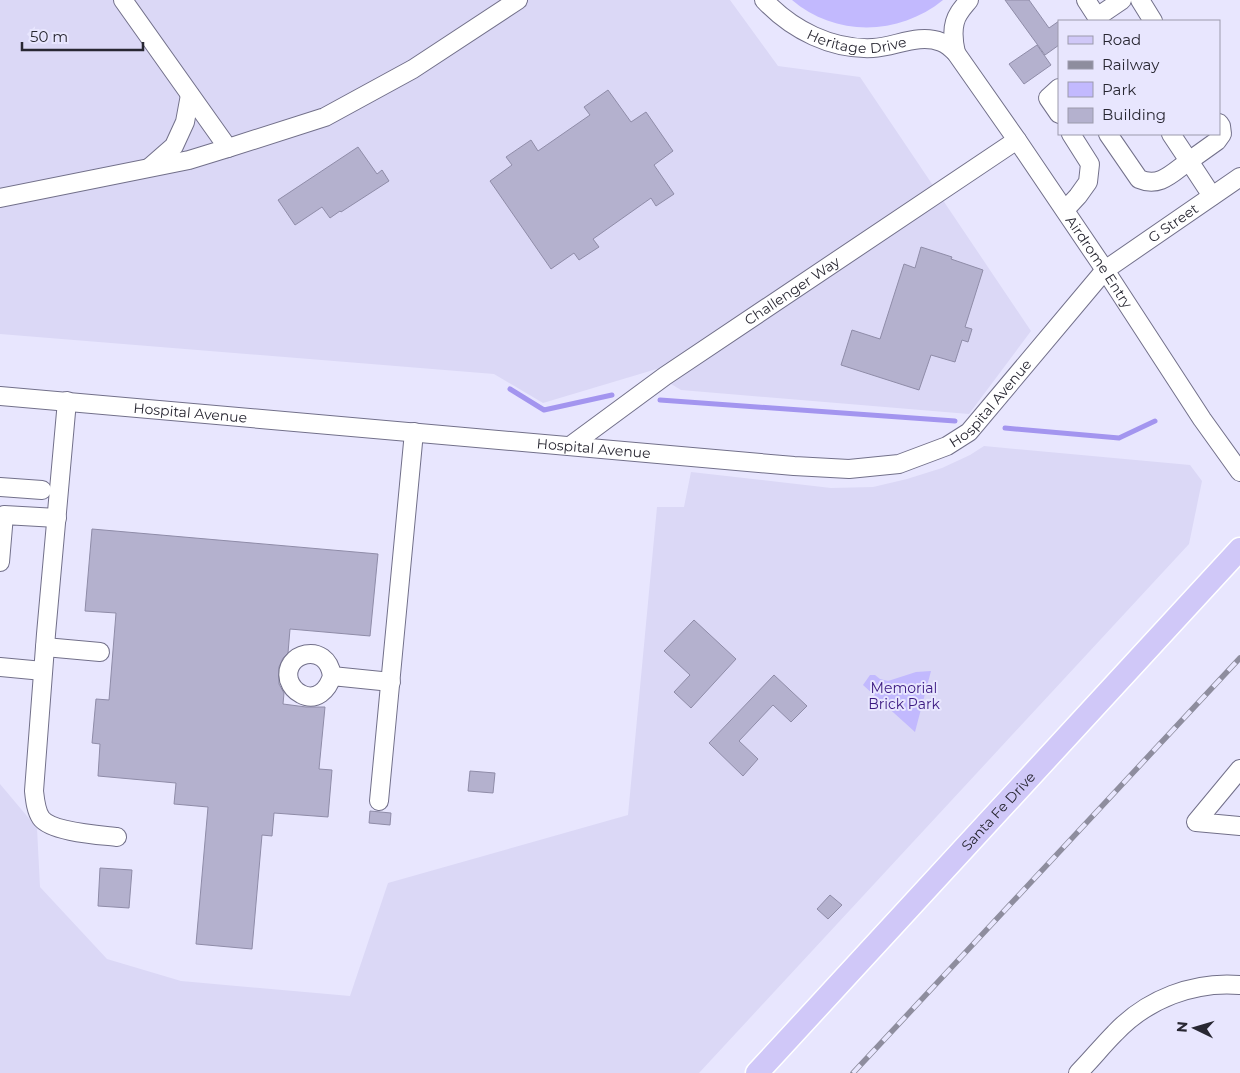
<svg xmlns="http://www.w3.org/2000/svg" width="1240" height="1073" font-family="Montserrat,sans-serif">
<style>
.built{fill:#dbd8f6}
.green{fill:#c2b9fe}
.lines{fill:none;stroke-linecap:round;stroke-linejoin:round}
.stream{stroke:#a395ef;stroke-width:5}
.building{fill:#b4b1ce;stroke:#8f8ca8}
.minor-casing{stroke:#72708a;stroke-width:20}
.major-casing{stroke:#fff;stroke-width:25}
.minor{stroke:#fff;stroke-width:18}
.major{stroke:#d0c8f8;stroke-width:22}
.rail-casing{stroke:#8e8d9e;stroke-width:5.5}
.rail{stroke:#e8e6fe;stroke-width:4;stroke-dasharray:11;stroke-linecap:butt}
.labels{text-anchor:middle;stroke-width:4;stroke-linejoin:round;paint-order:stroke}
.street-label{font-size:14px;fill:#282732;stroke:#e8e6fe}
.park-label{font-size:14px;fill:#3a1880;stroke:#e8e6fe}
</style>
<rect width="100%" height="100%" fill="#e8e6fe"/>
<!-- built -->
<g class="built">
<polygon points="0,0 730,0 778,66 860,77 1031,331 969,414 681,390 671,384 660,368 543,403 494,374 0,334"/>
<polygon points="984,446 1190,465 1202,481 1189,544 699,1073 0,1073 0,784 37,828 40,887 107,959 181,981 350,996 388,883 628,815 657,507 684,507 691,472 831,488 873,487 907,479 942,468 970,455"/>
</g>
<!-- green -->
<g class="green">
<path d="M792,0H943C899,36 835,37 792,0Z"/>
<polygon points="931,671 915,732 863,685 870,675 875,675 880,679 888,681 916,672"/>
</g>
<g class="lines">
<!-- stream -->
<g class="stream">
<polyline points="510,389 544,410 612,395"/>
<polyline points="660,400 955,421"/>
<polyline points="1005,428 1119,438 1155,421"/>
</g>
</g>
<!-- building -->
<g class="building">
<polygon points="1005,0 1029,0 1049,28 1059,21 1059,45 1045,55"/>
<polygon points="1037,45 1051,65 1024,84 1009,64"/>
<polygon points="608,90 631,122 646,112 673,151 654,165 674,194 656,206 651,198 593,239 599,247 579,260 574,253 551,269 490,181 512,165 506,157 531,140 538,151 590,115 584,107"/>
<polygon points="358,147 377,174 382,170 389,181 341,212 340,211 330,218 322,207 295,225 278,200"/>
<polygon points="921,247 952,257 951,259 983,270 965,327 972,329 968,342 962,340 955,362 931,355 919,390 841,365 852,330 880,339 904,264 915,268"/>
<polygon points="92,529 378,554 370,636 290,629 288,653 283,658 279,667 279,684 284,693 283,704 306,707 325,707 319,769 332,770 328,817 274,813 272,836 262,835 252,949 196,944 208,807 174,804 176,783 98,776 100,744 92,743 96,699 109,700 116,613 85,611"/>
<polygon points="694,620 736,659 691,708 674,692 690,675 664,651"/>
<polygon points="774,675 807,706 791,722 773,705 739,741 758,759 743,776 709,743"/>
<polygon points="470,771 495,773 493,793 468,791"/>
<polygon points="370,811 391,813 390,825 369,823"/>
<polygon points="100,868 132,870 129,908 98,906"/>
<polygon points="830,895 842,905 828,919 817,909"/>
</g>
<g class="lines">
<defs>
<g id="minor">
<polyline points="123,0 228,148 325,117 413,69 518,0"/>
<path id="s1" d="M764,0C792,30 832,50 873,48C895,47 919,33 941,42C947,44 952,49 956,53L1017,140L1105,270L1202,419L1240,472"/>
<polyline points="1086,0 1097,17 1122,0"/>
<polyline points="1140,0 1153,21"/>
<path d="M956,53C953,40 951,25 959,13C962,8 966,4 969,0"/>
<polyline points="1059,88 1048,98 1059,114"/>
<path d="M1108,134L1139,179C1160,188 1172,173 1189,161L1171,134"/>
<polyline points="150,167 174,146 185,122 190,95"/>
<polyline points="1212,196 1189,161 1217,141 1222,134 1221,126 1219,123"/>
<polyline points="0,198 189,160 228,148"/>
<polyline points="1065,210 1078,196 1088,182 1090,164 1071,134"/>
<path id="s2" d="M0,396L794,466L849,469L899,464L947,446L969,432L1105,270L1240,177"/>
<path d="M67,401L46,634L34,791C35,800 36,811 41,818C51,832 100,835 117,837"/>
<path id="s3" d="M570,446L665,376L1017,140"/>
<polyline points="0,487 42,490"/>
<polyline points="0,562 4,515 57,518"/>
<polyline points="45,647 100,652"/>
<polyline points="0,667 43,671"/>
<path d="M332,676C328,690 316,702 301,694C295,691 291,686 289,680C282,653 327,640 332,676L391,682"/>
<polyline points="1240,769 1196,822 1240,826"/>
<polyline points="379,801 414,432"/>
<path d="M1078,1073C1091,1060 1102,1046 1115,1033C1147,999 1194,981 1240,985"/>
</g>
<g id="major">
<path id="s4" d="M757,1073L1240,549"/>
</g>
</defs>
<!-- minor casing -->
<use href="#minor" class="minor-casing"/>
<!-- major casing -->
<use href="#major" class="major-casing"/>
<!-- minor -->
<use href="#minor" class="minor"/>
<!-- major -->
<use href="#major" class="major"/>
<defs>
<polyline id="rail" points="853,1073 1240,658"/>
</defs>
<!-- rail casing -->
<use href="#rail" class="rail-casing"/>
<!-- rail -->
<use href="#rail" class="rail"/>
</g>
<g class="labels">
<!-- street labels -->
<g class="street-label">
<text dy="5" stroke="none"><textPath href="#s1" startOffset="106">Heritage Drive</textPath></text>
<text dy="5" stroke="none"><textPath href="#s2" startOffset="1274">G Street</textPath></text>
<text dy="5" stroke="none"><textPath href="#s1" startOffset="464">Airdrome Entry</textPath></text>
<text dy="5" stroke="none"><textPath href="#s3" startOffset="271">Challenger Way</textPath></text>
<text dy="5" stroke="none"><textPath href="#s2" startOffset="1015">Hospital Avenue</textPath></text>
<text dy="5" stroke="none"><textPath href="#s2" startOffset="191">Hospital Avenue</textPath></text>
<text dy="5" stroke="none"><textPath href="#s2" startOffset="596">Hospital Avenue</textPath></text>
<text dy="5" stroke="none"><textPath href="#s4" startOffset="356">Santa Fe Drive</textPath></text>
</g>
<!-- park labels -->
<g class="park-label">
<text x="904" y="693">Memorial<tspan x="904" dy="16">Brick Park</tspan></text>
</g>
</g>
<!-- legend -->
<rect x="1058" y="20" width="162" height="115" fill="#e8e6fe" stroke="#9b9aac"/>
<rect x="1068" y="36" width="25" height="8" fill="#d0c8f8" stroke="#9b9aac"/>
<text x="1102" y="45" font-size="15" fill="#282732">Road</text>
<rect x="1068" y="61" width="25" height="8" fill="#8e8d9e" stroke="#9b9aac"/>
<text x="1102" y="70" font-size="15" fill="#282732">Railway</text>
<rect x="1068" y="82" width="25" height="15" fill="#c2b9fe" stroke="#9b9aac"/>
<text x="1102" y="95" font-size="15" fill="#282732">Park</text>
<rect x="1068" y="108" width="25" height="15" fill="#b4b1ce" stroke="#9b9aac"/>
<text x="1102" y="120" font-size="15" fill="#282732">Building</text>
<!-- north arrow -->
<g transform="translate(1195 1028) rotate(275)" stroke="#e8e6fe" stroke-width="4" paint-order="stroke">
<path d="M0-4L9 19L0 12L-9 19Z" fill="#282732"/>
<text y="-8" font-size="14" font-weight="bold" text-anchor="middle" fill="#282732">N</text>
</g>
<!-- scale -->
<path d="M22 42v8h121v-8" fill="none" stroke="#282732" stroke-width="2.5"/>
<text x="30" y="42" font-size="15" fill="#282732" stroke="#e8e6fe" stroke-width="4" paint-order="stroke">50 m</text>
</svg>
